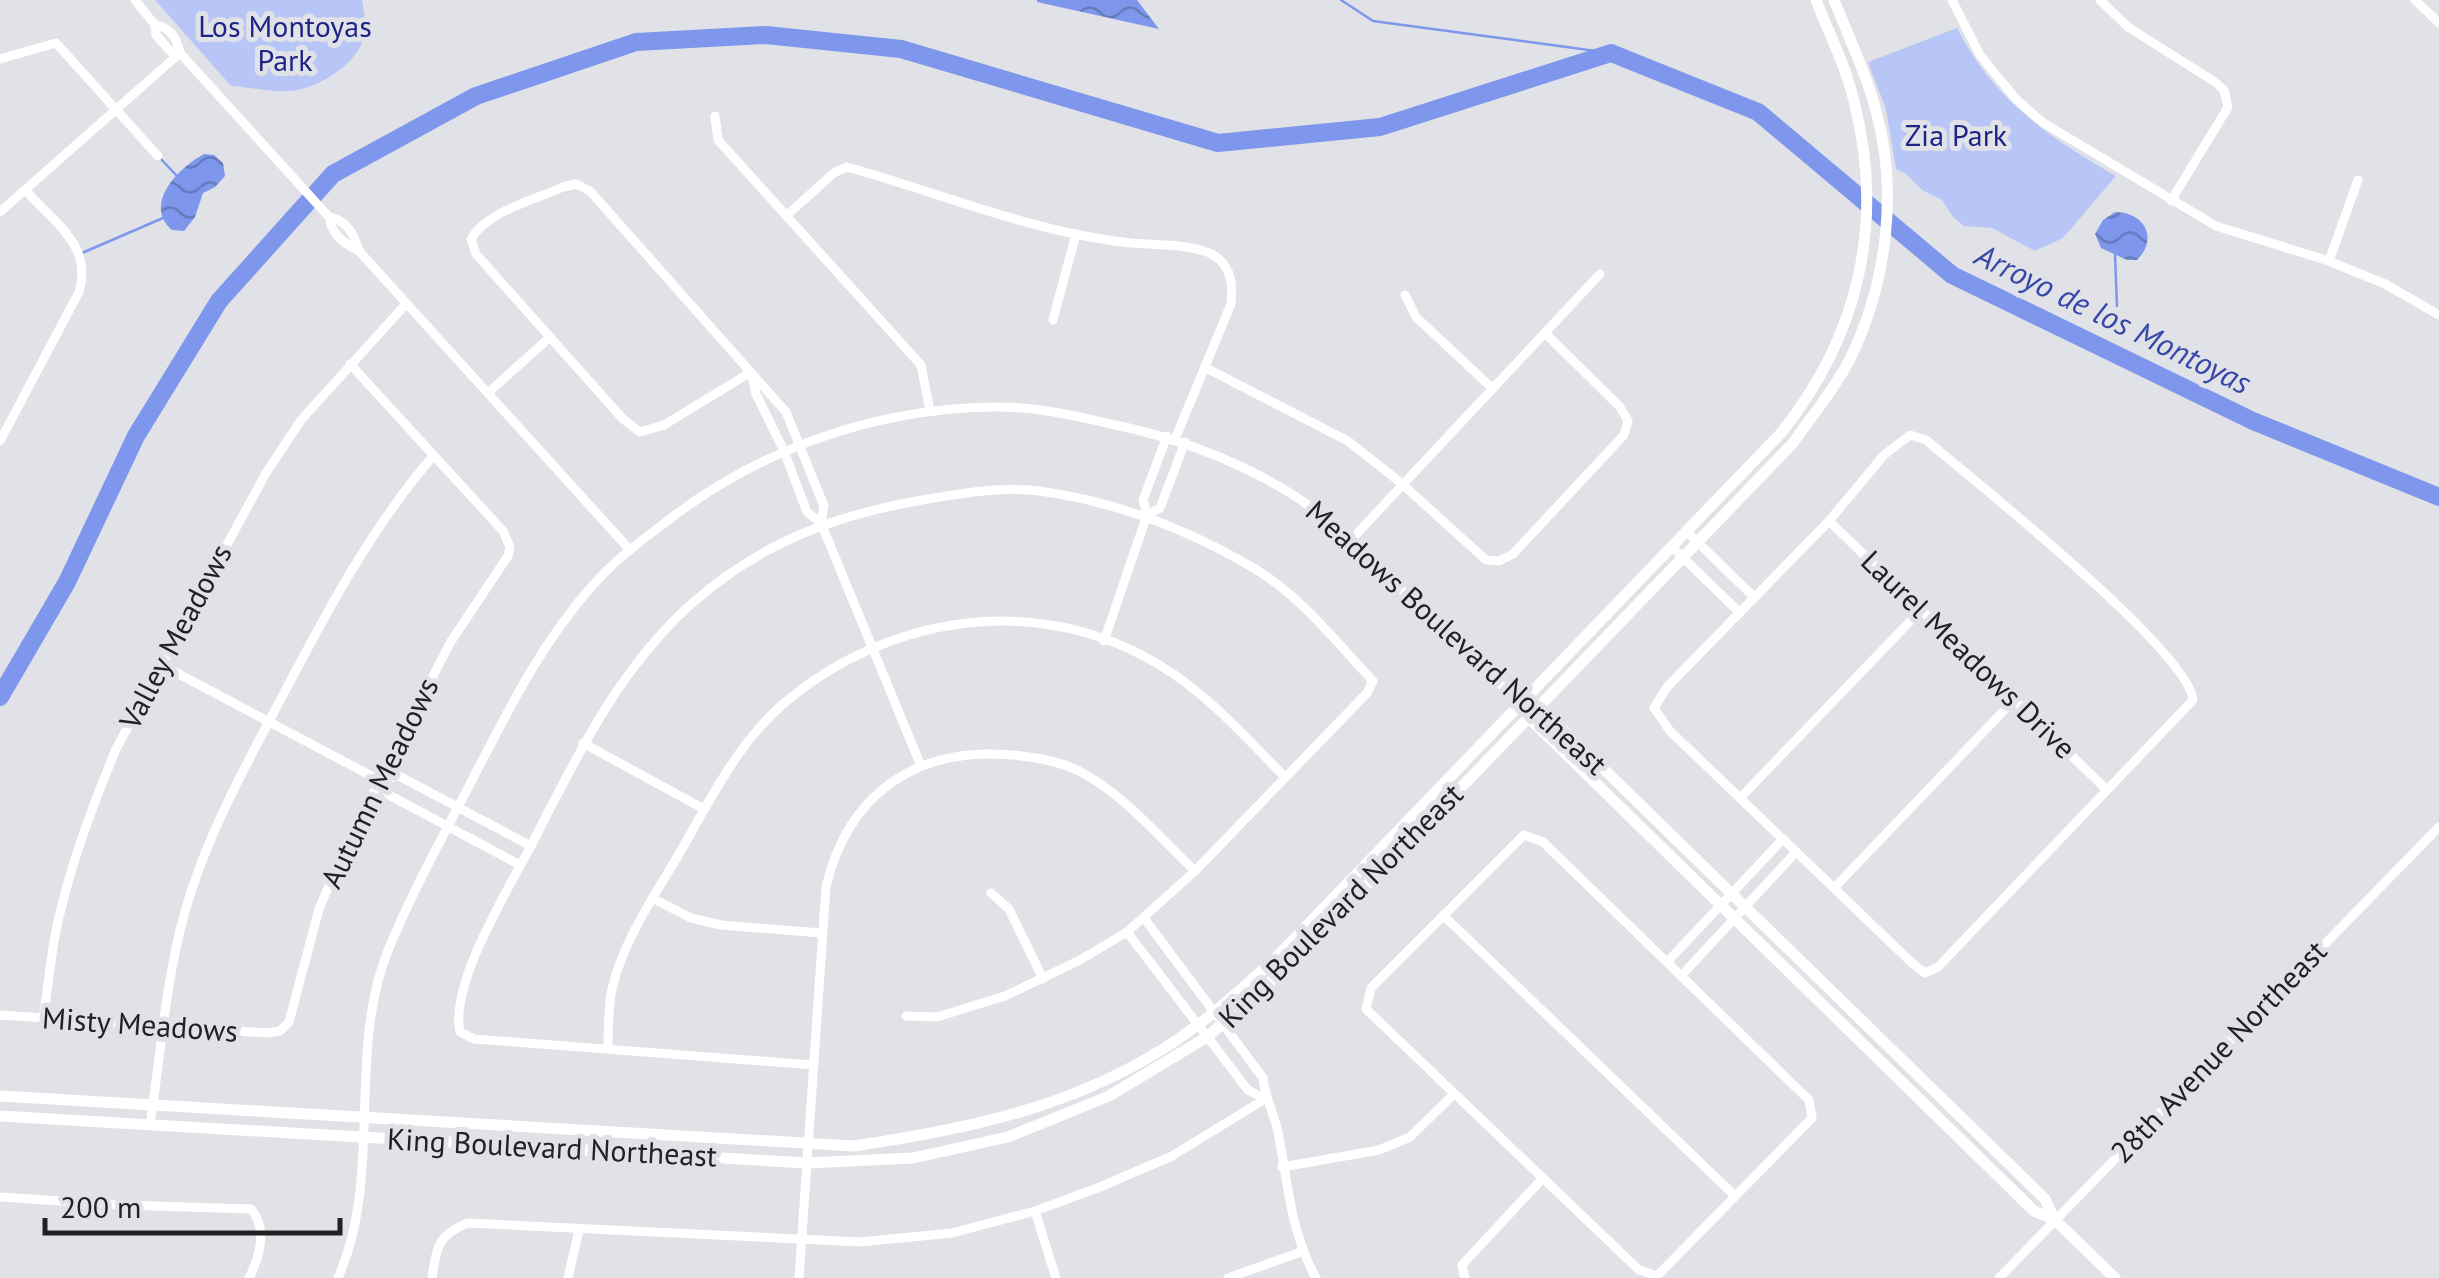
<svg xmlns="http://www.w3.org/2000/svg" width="2439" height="1278" font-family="'PT Sans',sans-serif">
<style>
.park{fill:#b7c6f7}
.water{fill:url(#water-waves)}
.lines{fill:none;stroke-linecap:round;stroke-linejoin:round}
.stream{stroke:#7e96eb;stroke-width:2.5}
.river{stroke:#7e96eb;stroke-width:18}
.minor{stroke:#fff;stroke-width:9}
.tertiary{stroke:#fff;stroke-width:11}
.labels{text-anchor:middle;stroke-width:10;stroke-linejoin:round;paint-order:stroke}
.park-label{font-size:30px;fill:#1d2485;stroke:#e0e2e7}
.street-label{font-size:30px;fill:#212123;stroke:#e0e2e7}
.water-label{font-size:32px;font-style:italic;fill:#3647aa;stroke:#e0e2e7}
</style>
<defs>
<pattern id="water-waves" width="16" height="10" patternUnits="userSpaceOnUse" patternTransform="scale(2.5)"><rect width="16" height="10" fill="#7e96eb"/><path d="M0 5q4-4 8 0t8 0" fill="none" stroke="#677abe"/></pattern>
</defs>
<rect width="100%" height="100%" fill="#e0e2e7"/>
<!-- park -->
<g class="park">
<path d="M155,0H362C364,13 367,26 363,40C355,66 314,91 287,91C269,92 250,87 231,86Z"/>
<path d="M1957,28C1995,101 2047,136 2116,176L2063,238L2035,251L1992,228L1964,226L1953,217L1942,200L1922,190L1906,174L1896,169L1886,109L1868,62Z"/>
</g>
<!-- water -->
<g class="water">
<polygon points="1037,0 1137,0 1159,29 1037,2"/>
<path d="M204,154L214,155L223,163L225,176L215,187L203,193L195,217L184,231L172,230C143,204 178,168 204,154Z"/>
<path d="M2115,212C2144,212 2159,238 2137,260H2127L2101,248L2095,234L2103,220Z"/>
</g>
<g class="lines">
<!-- stream -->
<g class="stream">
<polyline points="1341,0 1373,21 1611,53"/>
<polyline points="159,157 177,176"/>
<polyline points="82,253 163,218"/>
<polyline points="2115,255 2117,306"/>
</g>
<!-- river -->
<polyline class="river" points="0,697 67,582 136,436 219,301 333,174 476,96 636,42 766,35 901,49 1218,143 1380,127 1611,53 1758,112 1952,275 2253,421 2439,497"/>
<!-- minor -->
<g class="minor">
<polyline points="135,0 155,25 156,35 170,51 180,53"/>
<polyline points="1952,0 1980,55 2015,98 2042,122 2216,226 2329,261 2385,284 2439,315"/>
<polyline points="2100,0 2128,27 2215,82 2224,90 2228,107 2171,201"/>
<polyline points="2415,0 2439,23"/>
<path d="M155,25C170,27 177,38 180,53L329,217C332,235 343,243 359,251L630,550"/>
<polyline points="0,59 56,43 158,156"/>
<polyline points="715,116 718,140 921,365 930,411"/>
<polyline points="0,212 180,53"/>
<path d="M786,216L835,172L847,167C941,193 1033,233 1131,243C1153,245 1197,244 1215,256C1232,268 1233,285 1231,304L1175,439"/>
<path d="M329,217C348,221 354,234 359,251"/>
<polyline points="2329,261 2358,180"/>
<polyline points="1405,295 1416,317 1493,389"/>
<polyline points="1053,320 1076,234"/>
<polyline points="1206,368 1348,441 1401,483 1486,560 1499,561 1513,554 1624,435 1628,421 1620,407 1546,334"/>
<path d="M751,372L664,425L640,432L623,419L476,254L471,239C487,211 535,200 563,187L576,184L590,191L786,412L824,506L821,523"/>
<polyline points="752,376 756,394 784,451 807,512 821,523 921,766"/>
<polyline points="489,392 550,337"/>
<path d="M1910,435L1926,440C1973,480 2189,651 2193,700L1938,967L1925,973L1912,963L1670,731L1654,708L1667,687L1829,521L1884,455Z"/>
<path d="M0,441L79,292C93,246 55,223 26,191"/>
<polyline points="1147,515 1160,508 1185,442"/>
<polyline points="1829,521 2107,790"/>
<polyline points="1686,531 1754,597"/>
<polyline points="1350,541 1600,274"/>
<polyline points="1671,546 1740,613"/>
<polyline points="1104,641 1147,515 1143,500 1167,436"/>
<polyline points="160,664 379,780 389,795 520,865"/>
<polyline points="583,743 704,809"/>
<polyline points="379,780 399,776 531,846"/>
<polyline points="1741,797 1921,610"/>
<polygon points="1524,835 1543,842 1809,1100 1812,1118 1657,1276 1639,1270 1366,1009 1371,988"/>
<polyline points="1834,888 2014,700"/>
<polyline points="991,893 1009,909 1043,979"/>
<polyline points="654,899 691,918 721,925 821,933"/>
<polyline points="1443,915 1735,1196"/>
<path d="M1144,918L1263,1078C1265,1098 1274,1113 1278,1132C1288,1183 1290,1231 1316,1278"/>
<polyline points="1127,932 1248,1090 1265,1099"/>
<polyline points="1668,961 1783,839"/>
<polyline points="1681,976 1796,852"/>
<polyline points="0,1015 268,1033 280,1031 289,1022 319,909 346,846 450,643 508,556 510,547 503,531 350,364"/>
<path d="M43,1018C47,993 50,967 54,941C66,876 91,810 116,749L266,473L301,420L406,304"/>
<path d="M608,1049C608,1029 608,1009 612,989C624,936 661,887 687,840C714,792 740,742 782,705C888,614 1039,591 1161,666C1209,695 1246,738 1285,777"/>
<path d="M814,1065L474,1039L460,1032C449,982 512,884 535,838C578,754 618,671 689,606C761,541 840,513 934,498C969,492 1004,487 1039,491C1114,501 1187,529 1252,567C1300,595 1335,641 1373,681L1367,693L1195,871L1127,932L1080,960L1005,996L937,1017L906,1016"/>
<path d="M150,1124C161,1054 165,984 184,915C206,836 246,765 284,693C329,608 370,530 433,456"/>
<polyline points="1282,1167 1379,1150 1410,1137 1453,1095"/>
<path d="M0,1197L121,1205L251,1209C268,1229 260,1256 249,1278"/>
<polyline points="1035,1211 1056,1278"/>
<path d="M338,1278C383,1177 347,1056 387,953C410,896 440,842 468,788C505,717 539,645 593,585C613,562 638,543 662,525C757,450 872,409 993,407C1033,406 1072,415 1111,424C1173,437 1235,459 1290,493C1326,515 1356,547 1387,576C1431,619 1475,661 1520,703"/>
<path d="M432,1278C437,1247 437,1235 468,1223L860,1242L952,1233L1035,1211L1100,1187L1172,1156L1265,1099"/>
<polyline points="568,1278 579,1230"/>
<path d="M799,1278L826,887C848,794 916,746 1012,755C1034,757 1059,761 1079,771C1124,794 1159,837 1195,871"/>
<polyline points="1228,1278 1301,1252"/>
<polyline points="1465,1278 1462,1265 1542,1179"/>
<polyline points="1999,1278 2439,827"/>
</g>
<!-- tertiary -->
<g class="tertiary">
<polyline points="1533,706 1540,707 2045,1199 2055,1220"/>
<polyline points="1527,716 2034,1211 2055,1220 2115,1278"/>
<path d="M0,1096L854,1146C978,1128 1097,1102 1199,1024C1224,1006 1246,984 1270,964L1781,433C1859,336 1885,222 1854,101C1846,67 1829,33 1816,0"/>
<path d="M0,1116L807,1163L913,1158L1008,1137L1109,1096L1207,1037L1292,963L1793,443C1811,417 1834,390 1849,361C1887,284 1899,190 1875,107C1865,71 1848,35 1834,0"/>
</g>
</g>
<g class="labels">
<!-- park labels -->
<g class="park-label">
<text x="285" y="37">Los Montoyas<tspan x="285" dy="34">Park</tspan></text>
<text x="1956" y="146">Zia Park</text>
</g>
<!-- street labels -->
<g class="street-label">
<text transform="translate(176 637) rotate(-62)" y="10">Valley Meadows</text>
<text transform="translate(1456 638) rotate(42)" y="10">Meadows Boulevard Northeast</text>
<text transform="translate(1968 655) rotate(44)" y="10">Laurel Meadows Drive</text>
<text transform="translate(380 783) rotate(-64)" y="10">Autumn Meadows</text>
<text transform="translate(1341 906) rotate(-45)" y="10">King Boulevard Northeast</text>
<text transform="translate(140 1025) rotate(4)" y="10">Misty Meadows</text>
<text transform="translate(2219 1052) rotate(-46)" y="10">28th Avenue Northeast</text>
<text transform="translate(552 1148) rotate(3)" y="10">King Boulevard Northeast</text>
</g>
<!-- water labels -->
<g class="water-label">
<text transform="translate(2113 319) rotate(26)" y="11">Arroyo de los Montoyas</text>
</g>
</g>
<!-- scale -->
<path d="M45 1218v15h295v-15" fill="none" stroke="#212123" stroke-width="5"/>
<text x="60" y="1218" font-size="30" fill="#212123" stroke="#e0e2e7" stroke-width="8" paint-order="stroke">200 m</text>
</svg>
